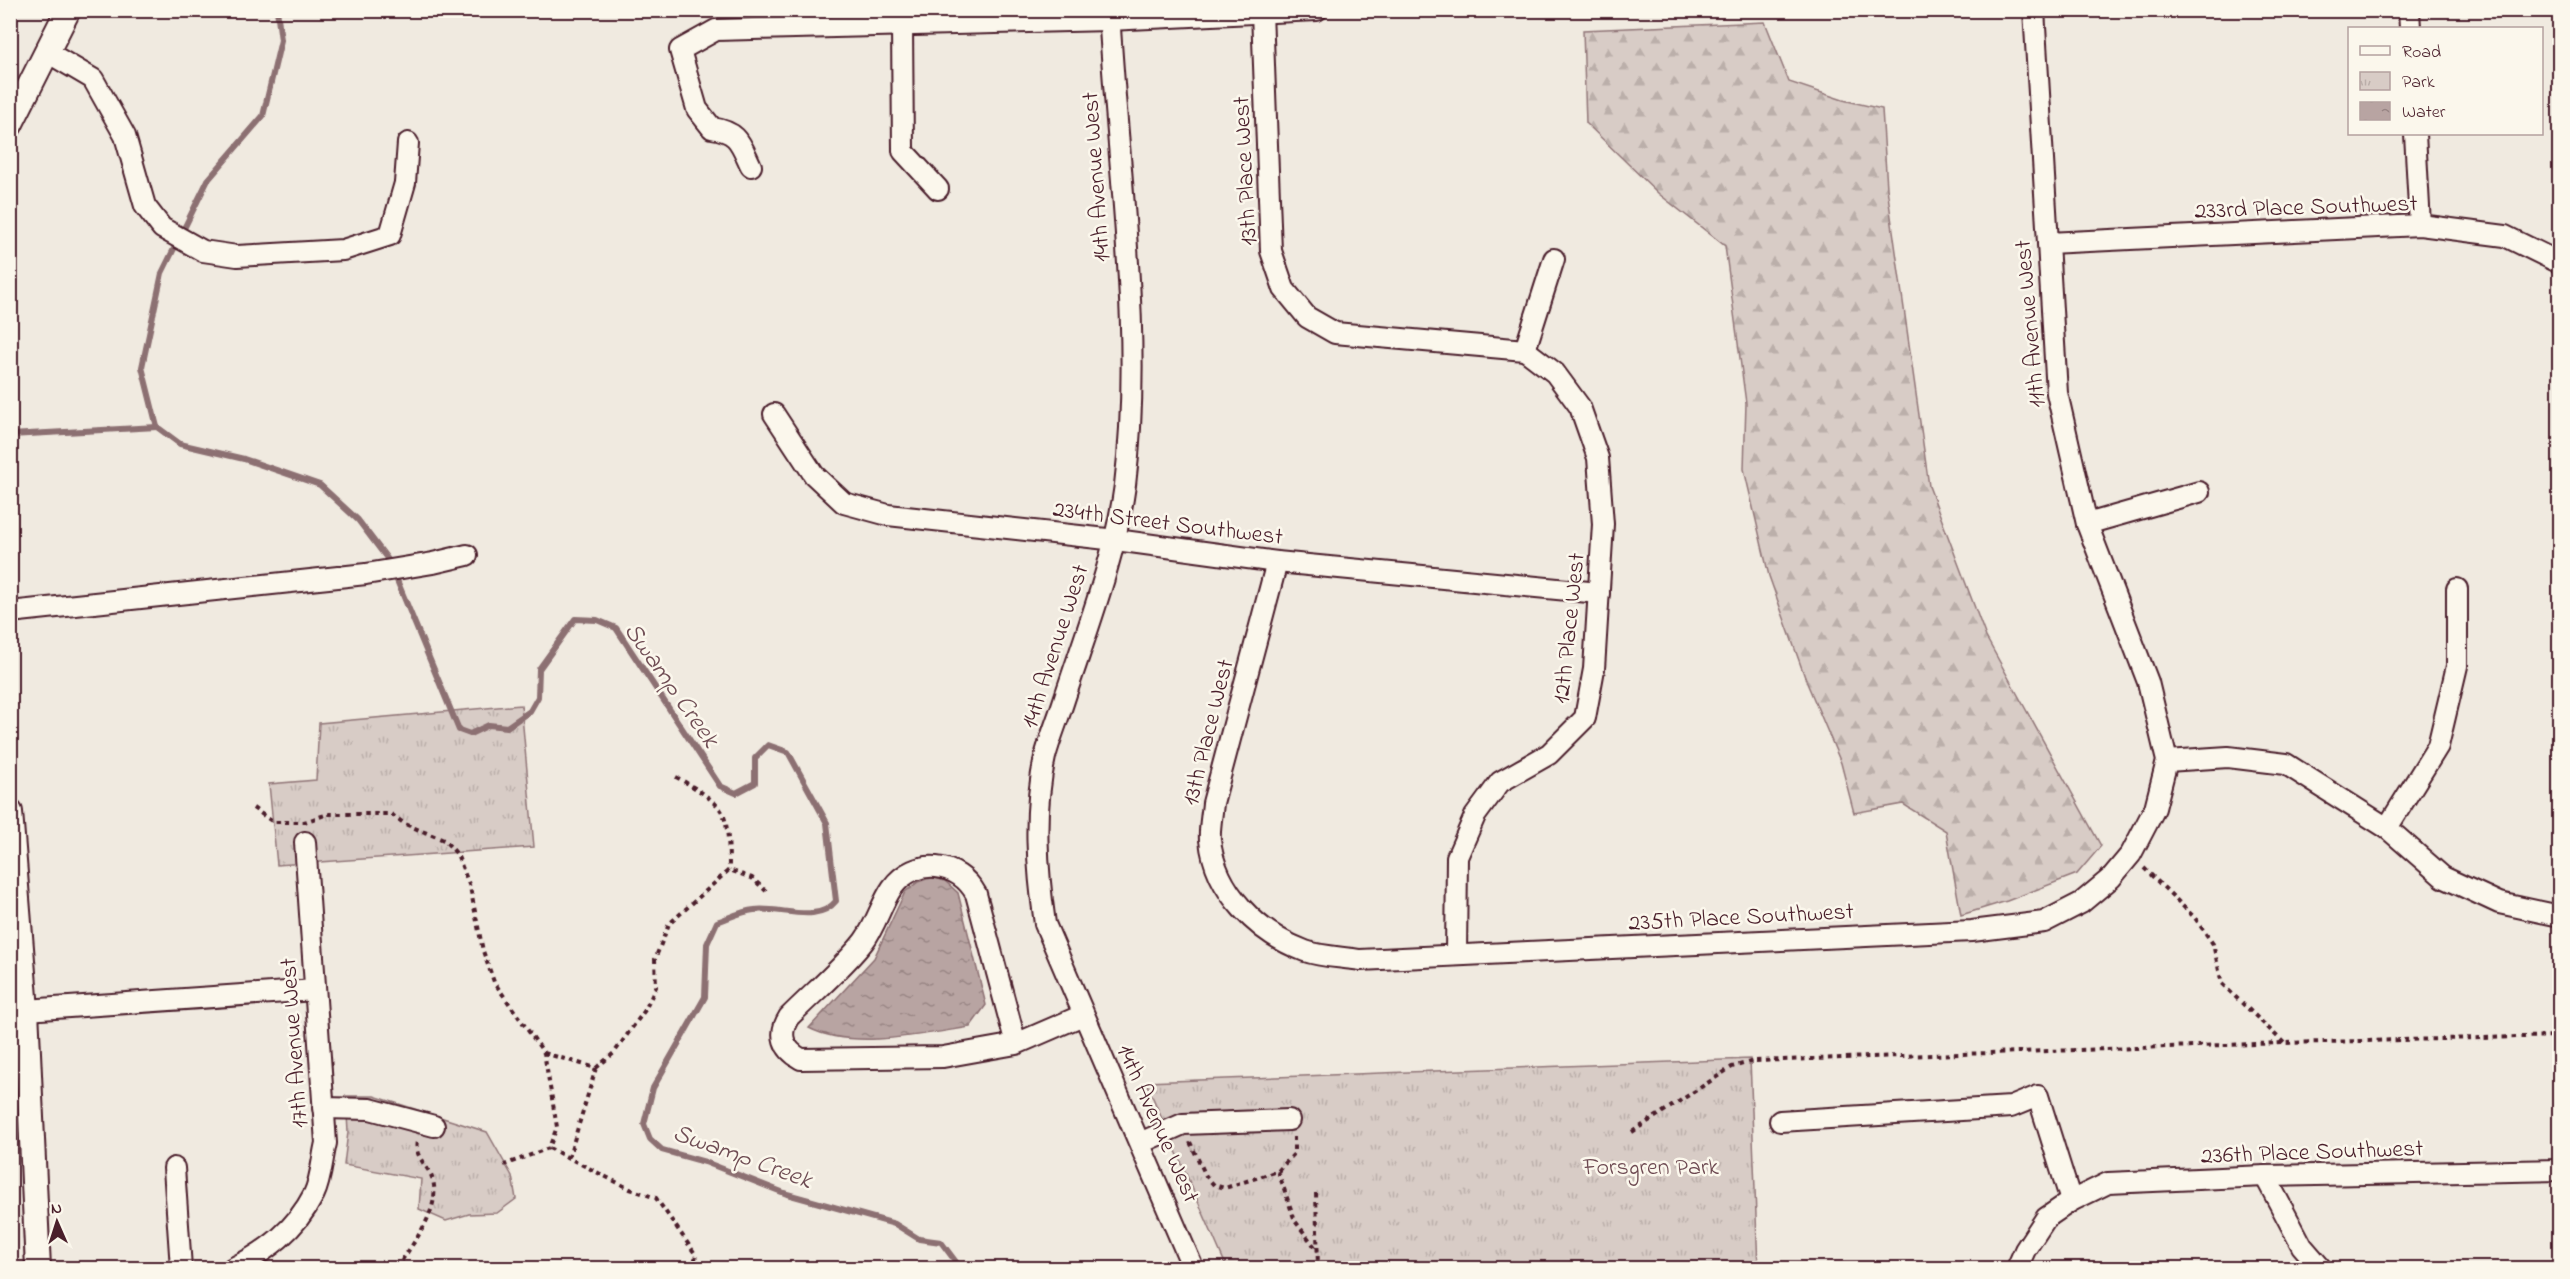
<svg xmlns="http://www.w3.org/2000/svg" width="2570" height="1279" font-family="'Indie Flower',sans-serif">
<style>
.forest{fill:url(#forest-firs);stroke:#917678;stroke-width:1.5}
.park{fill:url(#park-tufts);stroke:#917678;stroke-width:1.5}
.water{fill:url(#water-ripples);stroke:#8c6f72;stroke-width:1.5}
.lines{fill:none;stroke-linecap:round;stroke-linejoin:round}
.stream{stroke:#8c6f72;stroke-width:6}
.minor-casing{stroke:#4a1f2b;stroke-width:24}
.major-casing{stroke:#4a1f2b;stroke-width:28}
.path{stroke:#4a1f2b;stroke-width:4;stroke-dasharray:4.5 4.5;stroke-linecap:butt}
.minor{stroke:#fbf7ec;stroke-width:20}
.major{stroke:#fbf7ec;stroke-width:24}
.labels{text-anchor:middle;stroke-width:5;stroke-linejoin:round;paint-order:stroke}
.street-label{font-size:24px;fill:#4a1f2b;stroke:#fbf7ec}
.park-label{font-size:24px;fill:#6e4a52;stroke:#fbf7ec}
.water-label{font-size:26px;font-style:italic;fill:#704e55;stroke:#fbf7ec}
</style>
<defs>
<pattern id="forest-firs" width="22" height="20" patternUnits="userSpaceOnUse" patternTransform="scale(1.5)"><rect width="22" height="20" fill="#d8ccc6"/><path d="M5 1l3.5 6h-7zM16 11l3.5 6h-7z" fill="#bbafaa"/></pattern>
<pattern id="park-tufts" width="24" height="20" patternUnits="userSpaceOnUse" patternTransform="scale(1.5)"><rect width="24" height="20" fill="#d8ccc6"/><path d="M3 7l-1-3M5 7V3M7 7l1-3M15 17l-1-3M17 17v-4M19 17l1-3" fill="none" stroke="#bbafaa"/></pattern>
<pattern id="water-ripples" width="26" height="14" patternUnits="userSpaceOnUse" patternTransform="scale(1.5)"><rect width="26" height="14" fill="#b8a4a2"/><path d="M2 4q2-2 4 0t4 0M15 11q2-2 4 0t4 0" fill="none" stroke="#988584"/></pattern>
</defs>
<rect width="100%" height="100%" fill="#f0eae0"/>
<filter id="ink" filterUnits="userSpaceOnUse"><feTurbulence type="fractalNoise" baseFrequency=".0167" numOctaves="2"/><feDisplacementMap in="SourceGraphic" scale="12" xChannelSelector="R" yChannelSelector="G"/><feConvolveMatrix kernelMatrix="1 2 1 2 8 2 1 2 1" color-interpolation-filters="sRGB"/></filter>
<g filter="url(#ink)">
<!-- forest -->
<polygon class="forest" points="1765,22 1789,82 1843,100 1882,109 1887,188 1929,486 1986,637 2101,846 2077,874 2007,901 1961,915 1946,831 1903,804 1854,813 1841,763 1807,683 1769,576 1744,469 1746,403 1725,246 1659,194 1586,123 1583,30"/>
<!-- park -->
<g class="park">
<polygon points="521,705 534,847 277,865 269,784 316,780 319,723"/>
<polygon points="1750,1059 1758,1268 1227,1268 1146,1082"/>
<polygon points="346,1096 374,1096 487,1132 512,1176 516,1199 497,1213 469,1214 446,1221 419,1209 421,1179 344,1165 348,1132"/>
</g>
<!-- water -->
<path class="water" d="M932,877L945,881L958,893L986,1005L970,1027C924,1034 851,1050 809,1028L874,958L905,892L918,882Z"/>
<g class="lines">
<!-- stream -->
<g class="stream">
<path d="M277,10L281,40L263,116L208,180L162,273L142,367L157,427L180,444L244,459L320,485L358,520L389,561L459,730L470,734L489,725L507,727L530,711L538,697L539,669L575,619L597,620L616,628L720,786L736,793L755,783V758L768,745L788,752L827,823L836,901C817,925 780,906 754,910C742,911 729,918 717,922L707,944L705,997L653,1088L644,1124L650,1139L662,1150L705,1162L787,1194L895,1224L919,1239L941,1242L959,1266L958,1268"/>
<polyline points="10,435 157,427"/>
</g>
<defs>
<g id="minor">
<path d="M1109,10C1117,164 1144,332 1125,485C1115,559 1087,629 1064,700C1058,719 1050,738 1045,757C1033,813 1037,868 1045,924L1193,1268"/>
<polyline points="2409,10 2410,28"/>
<polyline points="1262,12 1271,251 1284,289 1307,317 1335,333 1525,350"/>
<polyline points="902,25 903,151 938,189"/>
<polyline points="47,52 93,79 125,136 145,206 162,228 203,251 237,256 343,250 390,235 405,183 408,143"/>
<polyline points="2415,134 2420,225"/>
<path d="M751,166C740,143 739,132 712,128L697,109L680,50L716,30L1109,20L1317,10"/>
<polyline points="2048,243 2420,225 2505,236 2560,263"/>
<polyline points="1525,350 1554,259"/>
<polyline points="774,414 814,475 844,503 888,515 1116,540 1277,562 1599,593"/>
<polyline points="2087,524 2199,492"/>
<path d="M1277,562L1213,803C1212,815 1209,829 1210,840C1215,892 1259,934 1305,951C1322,957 1343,957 1360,960L1972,931L2044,922L2081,903L2111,878L2131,854L2155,808L2167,761L2148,682L2087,524L2057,393L2034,10"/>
<polyline points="10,612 366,574 433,563 467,555"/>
<polyline points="2167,761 2228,757 2286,764 2387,828 2443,877 2499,903 2560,916"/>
<polyline points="2387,828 2438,746 2457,666 2457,589"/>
<polyline points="1456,955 1457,857 1475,816 1500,782 1549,754 1585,718 1594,669 1603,524 1598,458 1580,407 1555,373 1525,350"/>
<polyline points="26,1010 315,990"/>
<path d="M1016,1044L976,894C959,862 915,856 892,888C881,904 876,925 864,941C844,967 813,993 789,1017C778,1034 783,1049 801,1059L943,1057L1016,1044L1083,1015"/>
<polyline points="323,1108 370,1109 434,1126"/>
<polyline points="1780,1121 2011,1107 2038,1096 2071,1201"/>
<polyline points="1140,1143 1183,1124 1289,1120"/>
<polyline points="174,1168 181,1268"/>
<polyline points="2265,1176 2302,1246 2321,1268"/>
<path d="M233,1268C268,1251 296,1229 314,1194C321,1180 322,1159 326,1143L305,842"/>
<polyline points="2017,1268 2025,1250 2046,1218 2071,1201 2108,1183 2265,1176 2560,1170"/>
</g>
<g id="major">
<polyline points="10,125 68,10"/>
<polyline points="10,812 26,1010 38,1268"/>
</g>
</defs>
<!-- minor casing -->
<use href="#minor" class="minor-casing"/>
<!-- major casing -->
<use href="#major" class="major-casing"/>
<!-- path -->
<g class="path">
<path d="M676,777C689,784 715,799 722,812C729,825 729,855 729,870"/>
<polyline points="253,808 273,822 304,822 328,814 391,814 405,824 444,840 457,854 470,887 483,951 494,982 544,1053 557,1127 549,1148 504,1165"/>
<polyline points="2144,868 2195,918 2213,944 2222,984 2284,1043"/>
<polyline points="544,1053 596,1068 569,1157"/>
<polyline points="596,1068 614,1053 645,1010 656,987 655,959 669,924 729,870 752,878 766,891"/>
<polyline points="1632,1132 1732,1067 1754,1061 2284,1043 2560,1036"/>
<polyline points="1190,1142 1206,1176 1214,1185 1225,1188 1278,1171 1294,1154 1294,1137"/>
<polyline points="549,1148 630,1189 656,1198 696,1255 693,1268"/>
<polyline points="1278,1171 1295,1221 1318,1251"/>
<polyline points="1316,1193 1318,1268"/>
<path d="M397,1268C412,1243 445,1207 431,1175C425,1163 414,1155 417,1141"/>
</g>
<!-- minor -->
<use href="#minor" class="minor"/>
<!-- major -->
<use href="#major" class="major"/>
</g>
</g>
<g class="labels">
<!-- street labels -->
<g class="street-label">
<text transform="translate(1244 171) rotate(-93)" y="8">13th Place West</text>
<text transform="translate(1095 177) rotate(-94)" y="8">14th Avenue West</text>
<text transform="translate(2306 206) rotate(-2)" y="8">233rd Place Southwest</text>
<text transform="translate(2029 324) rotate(-95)" y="8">11th Avenue West</text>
<text transform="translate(1168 522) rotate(7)" y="8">234th Street Southwest</text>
<text transform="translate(1568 628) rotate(-84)" y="8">12th Place West</text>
<text transform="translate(1054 646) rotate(-72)" y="8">14th Avenue West</text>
<text transform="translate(1207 732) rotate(-76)" y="8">13th Place West</text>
<text transform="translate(1741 916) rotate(-3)" y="8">235th Place Southwest</text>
<text transform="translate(293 1043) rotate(-94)" y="8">17th Avenue West</text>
<text transform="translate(1159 1123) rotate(66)" y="8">14th Avenue West</text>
<text transform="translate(2312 1151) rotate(-2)" y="8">236th Place Southwest</text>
</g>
<!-- park labels -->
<g class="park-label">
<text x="1651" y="1174">Forsgren Park</text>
</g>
<!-- water labels -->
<g class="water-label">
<text transform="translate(673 684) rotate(55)" y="9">Swamp Creek</text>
<text transform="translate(743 1155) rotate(20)" y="9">Swamp Creek</text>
</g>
</g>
<!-- margin -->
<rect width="2570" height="1279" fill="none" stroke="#fbf7ec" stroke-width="36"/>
<rect x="18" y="18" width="2534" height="1243" fill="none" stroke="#4a1f2b" stroke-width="2" filter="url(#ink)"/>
<!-- legend -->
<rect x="2348" y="27" width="195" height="108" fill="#fbf7ec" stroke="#b4a19f" stroke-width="1.5"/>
<rect x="2360" y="46" width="30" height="9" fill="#fbf7ec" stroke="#b4a19f" stroke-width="1.5"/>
<text x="2402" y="57" font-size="18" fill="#4a1f2b">Road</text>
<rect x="2360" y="72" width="30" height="18" fill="url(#park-tufts)" stroke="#b4a19f" stroke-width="1.5"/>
<text x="2402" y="87" font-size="18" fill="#4a1f2b">Park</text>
<rect x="2360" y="102" width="30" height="18" fill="url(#water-ripples)" stroke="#b4a19f" stroke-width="1.5"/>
<text x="2402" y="117" font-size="18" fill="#4a1f2b">Water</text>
<!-- north arrow -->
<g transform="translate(57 1222) rotate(357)" stroke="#fbf7ec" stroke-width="4.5" paint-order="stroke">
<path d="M0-4.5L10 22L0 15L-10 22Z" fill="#4a1f2b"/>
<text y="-9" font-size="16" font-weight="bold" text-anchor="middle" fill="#4a1f2b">N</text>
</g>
</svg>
